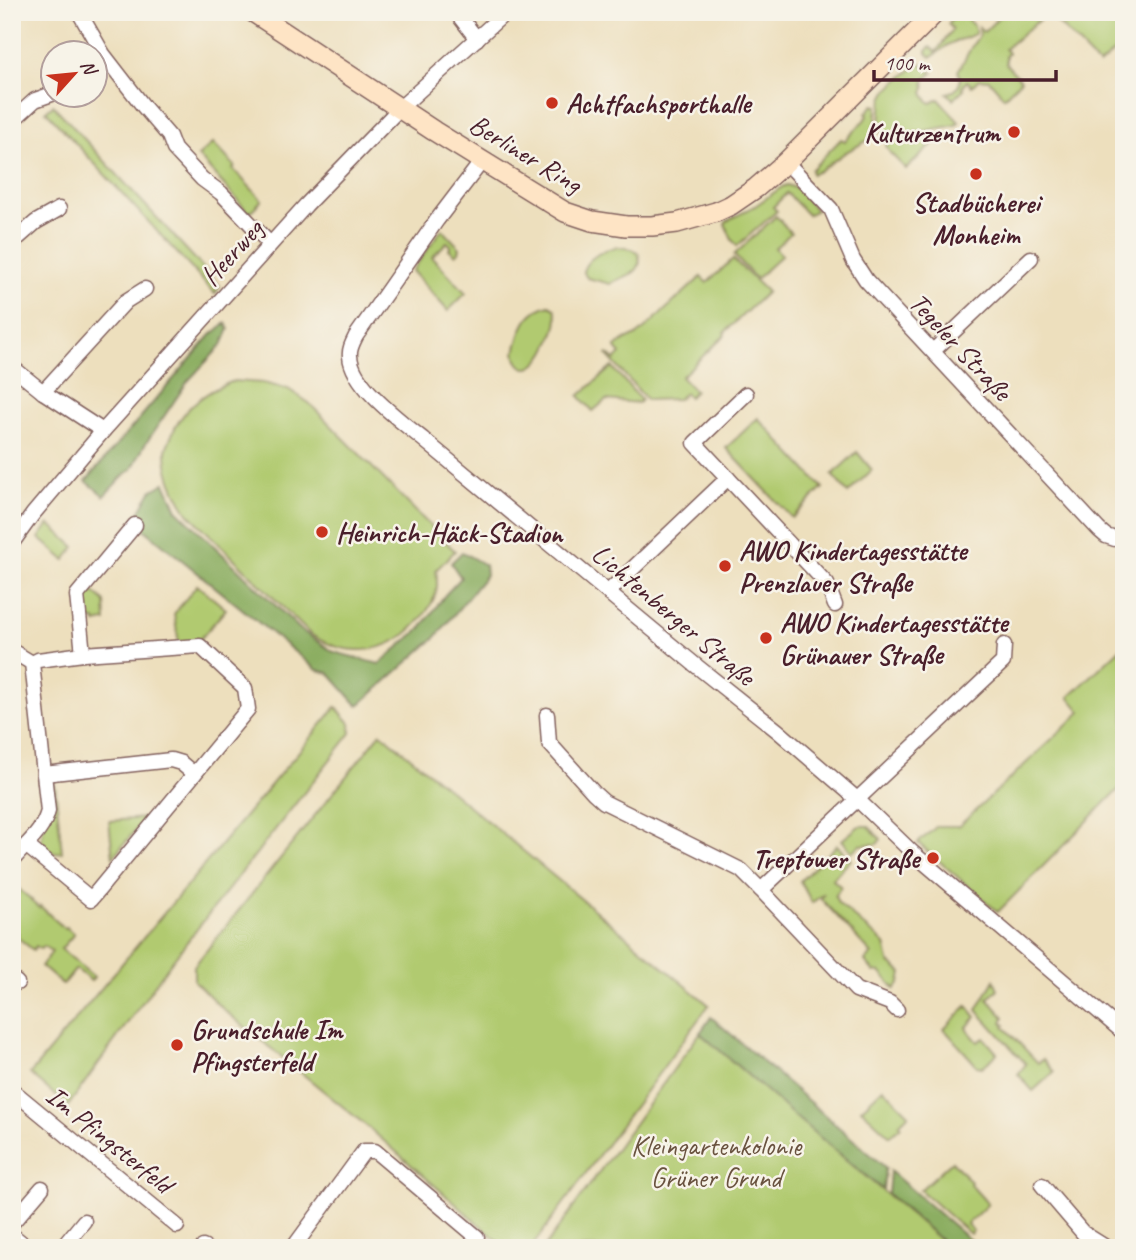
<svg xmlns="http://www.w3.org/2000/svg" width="1136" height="1260" font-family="Caveat,sans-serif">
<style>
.green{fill:#b1ca6f;stroke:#7e744d;stroke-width:2}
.forest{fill:#8cae62;stroke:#6b6646;stroke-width:2}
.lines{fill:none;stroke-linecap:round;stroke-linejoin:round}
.street-casing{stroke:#83625e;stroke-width:17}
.secondary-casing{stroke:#83625e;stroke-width:22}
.street{stroke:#fff;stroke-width:14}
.secondary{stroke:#fee4c5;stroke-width:19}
.poi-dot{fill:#c8321e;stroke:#f7f3e8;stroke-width:2.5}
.labels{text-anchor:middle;stroke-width:5;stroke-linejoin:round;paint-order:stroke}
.poi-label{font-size:28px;font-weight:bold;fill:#4a1f2b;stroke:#f7f3e8;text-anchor:start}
.street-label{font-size:28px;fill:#4a1f2b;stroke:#f7f3e8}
.park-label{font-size:28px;fill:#69523f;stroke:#f7f3e8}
</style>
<rect width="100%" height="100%" fill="#f7f3e8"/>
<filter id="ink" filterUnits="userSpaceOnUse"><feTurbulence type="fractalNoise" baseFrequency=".0143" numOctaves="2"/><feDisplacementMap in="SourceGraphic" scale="14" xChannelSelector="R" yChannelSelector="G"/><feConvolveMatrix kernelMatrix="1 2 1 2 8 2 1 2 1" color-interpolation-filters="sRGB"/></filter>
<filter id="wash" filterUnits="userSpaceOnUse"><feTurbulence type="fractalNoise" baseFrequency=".00686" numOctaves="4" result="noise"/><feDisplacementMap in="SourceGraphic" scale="28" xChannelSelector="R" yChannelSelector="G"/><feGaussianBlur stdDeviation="1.57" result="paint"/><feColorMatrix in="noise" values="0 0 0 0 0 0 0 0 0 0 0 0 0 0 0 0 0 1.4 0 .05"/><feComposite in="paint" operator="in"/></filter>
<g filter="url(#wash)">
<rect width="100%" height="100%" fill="#eddfbd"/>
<!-- green -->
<g class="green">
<path d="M957,12H964L970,17L968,20L974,26L976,33C966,40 953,40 945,47C939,51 937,55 931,57L927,53V50L930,47L936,52L953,29L948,24Z"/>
<path d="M1004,12H1040L1042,15L1040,19L1005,49L1008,53L1006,56V64L1021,80L1004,97L989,80L979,79L972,86L967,81L962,87L964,89L953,99L947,93L954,91C961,85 962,79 958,71C966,59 970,46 980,35L979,27L984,32Z"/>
<polygon points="1051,12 1124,12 1124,43 1099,65 1049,14"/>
<path d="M920,63L933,73L924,80L925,88L923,93L928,101L931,103L939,99L959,122L956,125L887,138L881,133C880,121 879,104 886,93C890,86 912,69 920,63Z"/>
<polygon points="53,105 220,286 215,294 46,111"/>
<polygon points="873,105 877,106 876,133 874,137 846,152 819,171 812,174 811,170 841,139 845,141 868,116 866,113"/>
<polygon points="932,133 932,145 906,169 890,153 886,146 889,142"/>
<polygon points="213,143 235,166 233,169 262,200 249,213 198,156"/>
<polygon points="787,185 796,188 816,210 808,215 787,193 773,207 777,211 737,246 732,240 725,224 727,221 755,206 782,187"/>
<polygon points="776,216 791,233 775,248 782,255 756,279 734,255"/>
<polygon points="442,229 460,248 459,252 456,255 449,249 451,246 447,242 432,257 466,293 448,311 412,271"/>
<path d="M619,247L632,249L638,252C646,276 623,275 610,284L587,278L583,271C587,258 605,248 619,247Z"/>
<polygon points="733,259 767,292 724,333 725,335 681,377 695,391 689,397 685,393 678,399 647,400 607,355 608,354 615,360 621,354 615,347 626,340 639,334 701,277 707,283"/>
<path d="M549,305C553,307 555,307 556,312C562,327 534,387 518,362C513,355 516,348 518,341C523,323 530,310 549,305Z"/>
<polygon points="612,367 641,400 638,403 606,400 593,411 579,396"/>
<path d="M234,381L263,383L288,389L309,403L455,551L436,570C437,575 437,581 437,586C436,597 430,607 424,615C395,654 349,661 309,633L188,513C176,495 166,475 166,452C166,447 169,442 171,437C182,408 205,391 234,381Z"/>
<polygon points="758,418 823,488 792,518 726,448"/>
<polygon points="857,452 872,470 848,493 832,475"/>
<polygon points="49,524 75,547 65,560 39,538"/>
<polygon points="197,585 226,609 196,644 179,644 174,614"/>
<polygon points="89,588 105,602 106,621 96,623 96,620 88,620 85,593"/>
<polygon points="1124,645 1124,784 998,912 918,843 937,826 959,826 1081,712 1069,697"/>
<polygon points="336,707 350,723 351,733 172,961 68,1106 30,1074"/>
<polygon points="381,733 709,1005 531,1248 506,1248 369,1128 224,1010 194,981 194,966"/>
<polygon points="55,785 62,852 54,853 42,846 41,843 49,786"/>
<polygon points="146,818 113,857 109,821"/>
<polygon points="859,826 868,826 881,839 877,844 860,845 852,852 842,840"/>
<polygon points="837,845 851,860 832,879 841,887 835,896 838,903 885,944 889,962 902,973 900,983 895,989 880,972 874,972 865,961 872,954 821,899 824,893 812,903 800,881"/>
<polygon points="15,886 32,900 31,901 39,908 40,906 64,928 66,927 74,934 61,949 94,977 91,981 76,969 63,985 41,966 52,952 44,946 41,949 36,946 33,950 16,936 18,934 12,930 12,889"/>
<polygon points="994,980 998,989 988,999 1004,1017 1002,1022 1005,1025 1004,1027 1038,1063 1043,1059 1054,1072 1033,1091 1018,1074 1026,1064 977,1010"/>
<polygon points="967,1006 976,1017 966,1028 978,1042 984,1038 997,1053 993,1058 982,1067 977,1066 944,1029"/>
<polygon points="700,1033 798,1119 950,1248 544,1248"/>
<polygon points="883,1088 909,1114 899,1124 901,1126 890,1136 861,1109"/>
<polygon points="952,1161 971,1182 970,1184 988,1204 967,1224 973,1231 970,1234 920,1190"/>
</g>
<!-- forest -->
<g class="forest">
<polygon points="226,323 229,329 222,345 188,381 144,446 132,469 121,478 104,496 86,481 211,335"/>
<polygon points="165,483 177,510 302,631 334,652 379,664 421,628 445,595 461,578 451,563 462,552 485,565 486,575 436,637 358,706 329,673 317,670 134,521 151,491"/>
<polygon points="711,1017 886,1168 885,1170 883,1190 798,1119 700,1033"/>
<polygon points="890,1171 979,1248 950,1248 888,1194"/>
</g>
</g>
<g filter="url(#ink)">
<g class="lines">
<defs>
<g id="street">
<polyline points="79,12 103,54 144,107 169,136 174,149 202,179 221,193 270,244"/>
<polyline points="456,12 477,39"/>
<polyline points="12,121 35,100 52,94"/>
<path d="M482,161L437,220L356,336C353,342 349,349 350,356C352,386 402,422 424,440L694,664L778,731L858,800L913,853L1124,1033"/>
<polyline points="786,162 831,209 853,260 866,280 1099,530 1106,536 1115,539 1124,534"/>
<polyline points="12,243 36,222 59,209"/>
<polyline points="933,351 1031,258"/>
<polyline points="12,367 43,392 103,431"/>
<polyline points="43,392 126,301 145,289"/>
<polyline points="746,394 695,443 827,584 835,605"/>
<polyline points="12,543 33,514 103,431 306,205 400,108 506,12"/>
<polyline points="608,592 728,478"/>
<path d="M12,651L32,663L48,811C42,834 26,843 12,861"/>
<polyline points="83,654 77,595 135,525"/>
<polyline points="547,715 549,743 594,793 604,802 741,870 761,890 1003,662 1004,645"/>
<polyline points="44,774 171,760 181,763 194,774"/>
<polyline points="27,846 91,899 248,709 245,688 200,646 83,654 38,660 32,663"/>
<polyline points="761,890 856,990 890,1003 897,1010"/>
<polyline points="12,979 17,983"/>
<polyline points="12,1090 177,1226"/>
<polyline points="1042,1185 1083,1233 1107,1248"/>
<polyline points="12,1223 42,1188"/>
<polyline points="12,1235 28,1248"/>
<polyline points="203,1247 205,1248"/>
<polyline points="62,1248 84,1221"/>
<polyline points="293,1248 364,1151 375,1151 477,1237"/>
</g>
<polyline id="secondary" points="253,12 434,131 565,212 592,221 626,226 652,226 677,223 716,212 731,205 756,188 786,162 936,12"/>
</defs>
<!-- street casing -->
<use href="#street" class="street-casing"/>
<!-- secondary casing -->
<use href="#secondary" class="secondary-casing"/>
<!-- street -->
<use href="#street" class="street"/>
<!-- secondary -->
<use href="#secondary" class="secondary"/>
</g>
</g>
<!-- markers -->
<g class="poi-dot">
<circle cx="552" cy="103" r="7"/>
<circle cx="1014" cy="132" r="7"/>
<circle cx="976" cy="174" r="7"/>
<circle cx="322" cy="532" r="7"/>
<circle cx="725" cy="566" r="7"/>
<circle cx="766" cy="638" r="7"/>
<circle cx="933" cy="858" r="7"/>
<circle cx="177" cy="1045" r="7"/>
</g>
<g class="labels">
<!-- poi labels -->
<g class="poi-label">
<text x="566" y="113">Achtfachsporthalle</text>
<text x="1000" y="142" text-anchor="end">Kulturzentrum</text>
<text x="976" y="212" text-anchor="middle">Stadbücherei<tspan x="976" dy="32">Monheim</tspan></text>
<text x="336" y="542">Heinrich-Häck-Stadion</text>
<text x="739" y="560">AWO Kindertagesstätte<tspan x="739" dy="32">Prenzlauer Straße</tspan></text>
<text x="780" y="632">AWO Kindertagesstätte<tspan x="780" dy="32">Grünauer Straße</tspan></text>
<text x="919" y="868" text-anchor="end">Treptower Straße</text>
<text x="191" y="1039">Grundschule Im<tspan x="191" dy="32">Pfingsterfeld</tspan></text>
</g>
<!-- street labels -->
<g class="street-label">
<text transform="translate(526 153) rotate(31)" y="10">Berliner Ring</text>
<text transform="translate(231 252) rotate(-48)" y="10">Heerweg</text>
<text transform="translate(961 346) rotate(47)" y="10">Tegeler Straße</text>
<text transform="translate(674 614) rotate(40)" y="10">Lichtenberger Straße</text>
<text transform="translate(110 1139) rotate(39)" y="10">Im Pfingsterfeld</text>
</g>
<!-- park labels -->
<g class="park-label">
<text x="716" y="1155">Kleingartenkolonie<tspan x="716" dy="32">Grüner Grund</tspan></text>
</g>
</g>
<!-- margin -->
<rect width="1136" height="1260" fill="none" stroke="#f7f3e8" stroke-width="42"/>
<!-- north arrow -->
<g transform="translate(74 74) rotate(63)"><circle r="33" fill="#f7f3e8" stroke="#b29e9c" stroke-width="2"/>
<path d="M0-5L12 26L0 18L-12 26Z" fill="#c8321e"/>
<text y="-10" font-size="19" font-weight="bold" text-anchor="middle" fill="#4a1f2b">N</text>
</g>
<!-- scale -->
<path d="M874 70v10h182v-10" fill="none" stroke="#4a1f2b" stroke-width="3.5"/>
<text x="884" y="70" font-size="21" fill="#4a1f2b" stroke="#f7f3e8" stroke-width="5" paint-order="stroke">100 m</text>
</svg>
